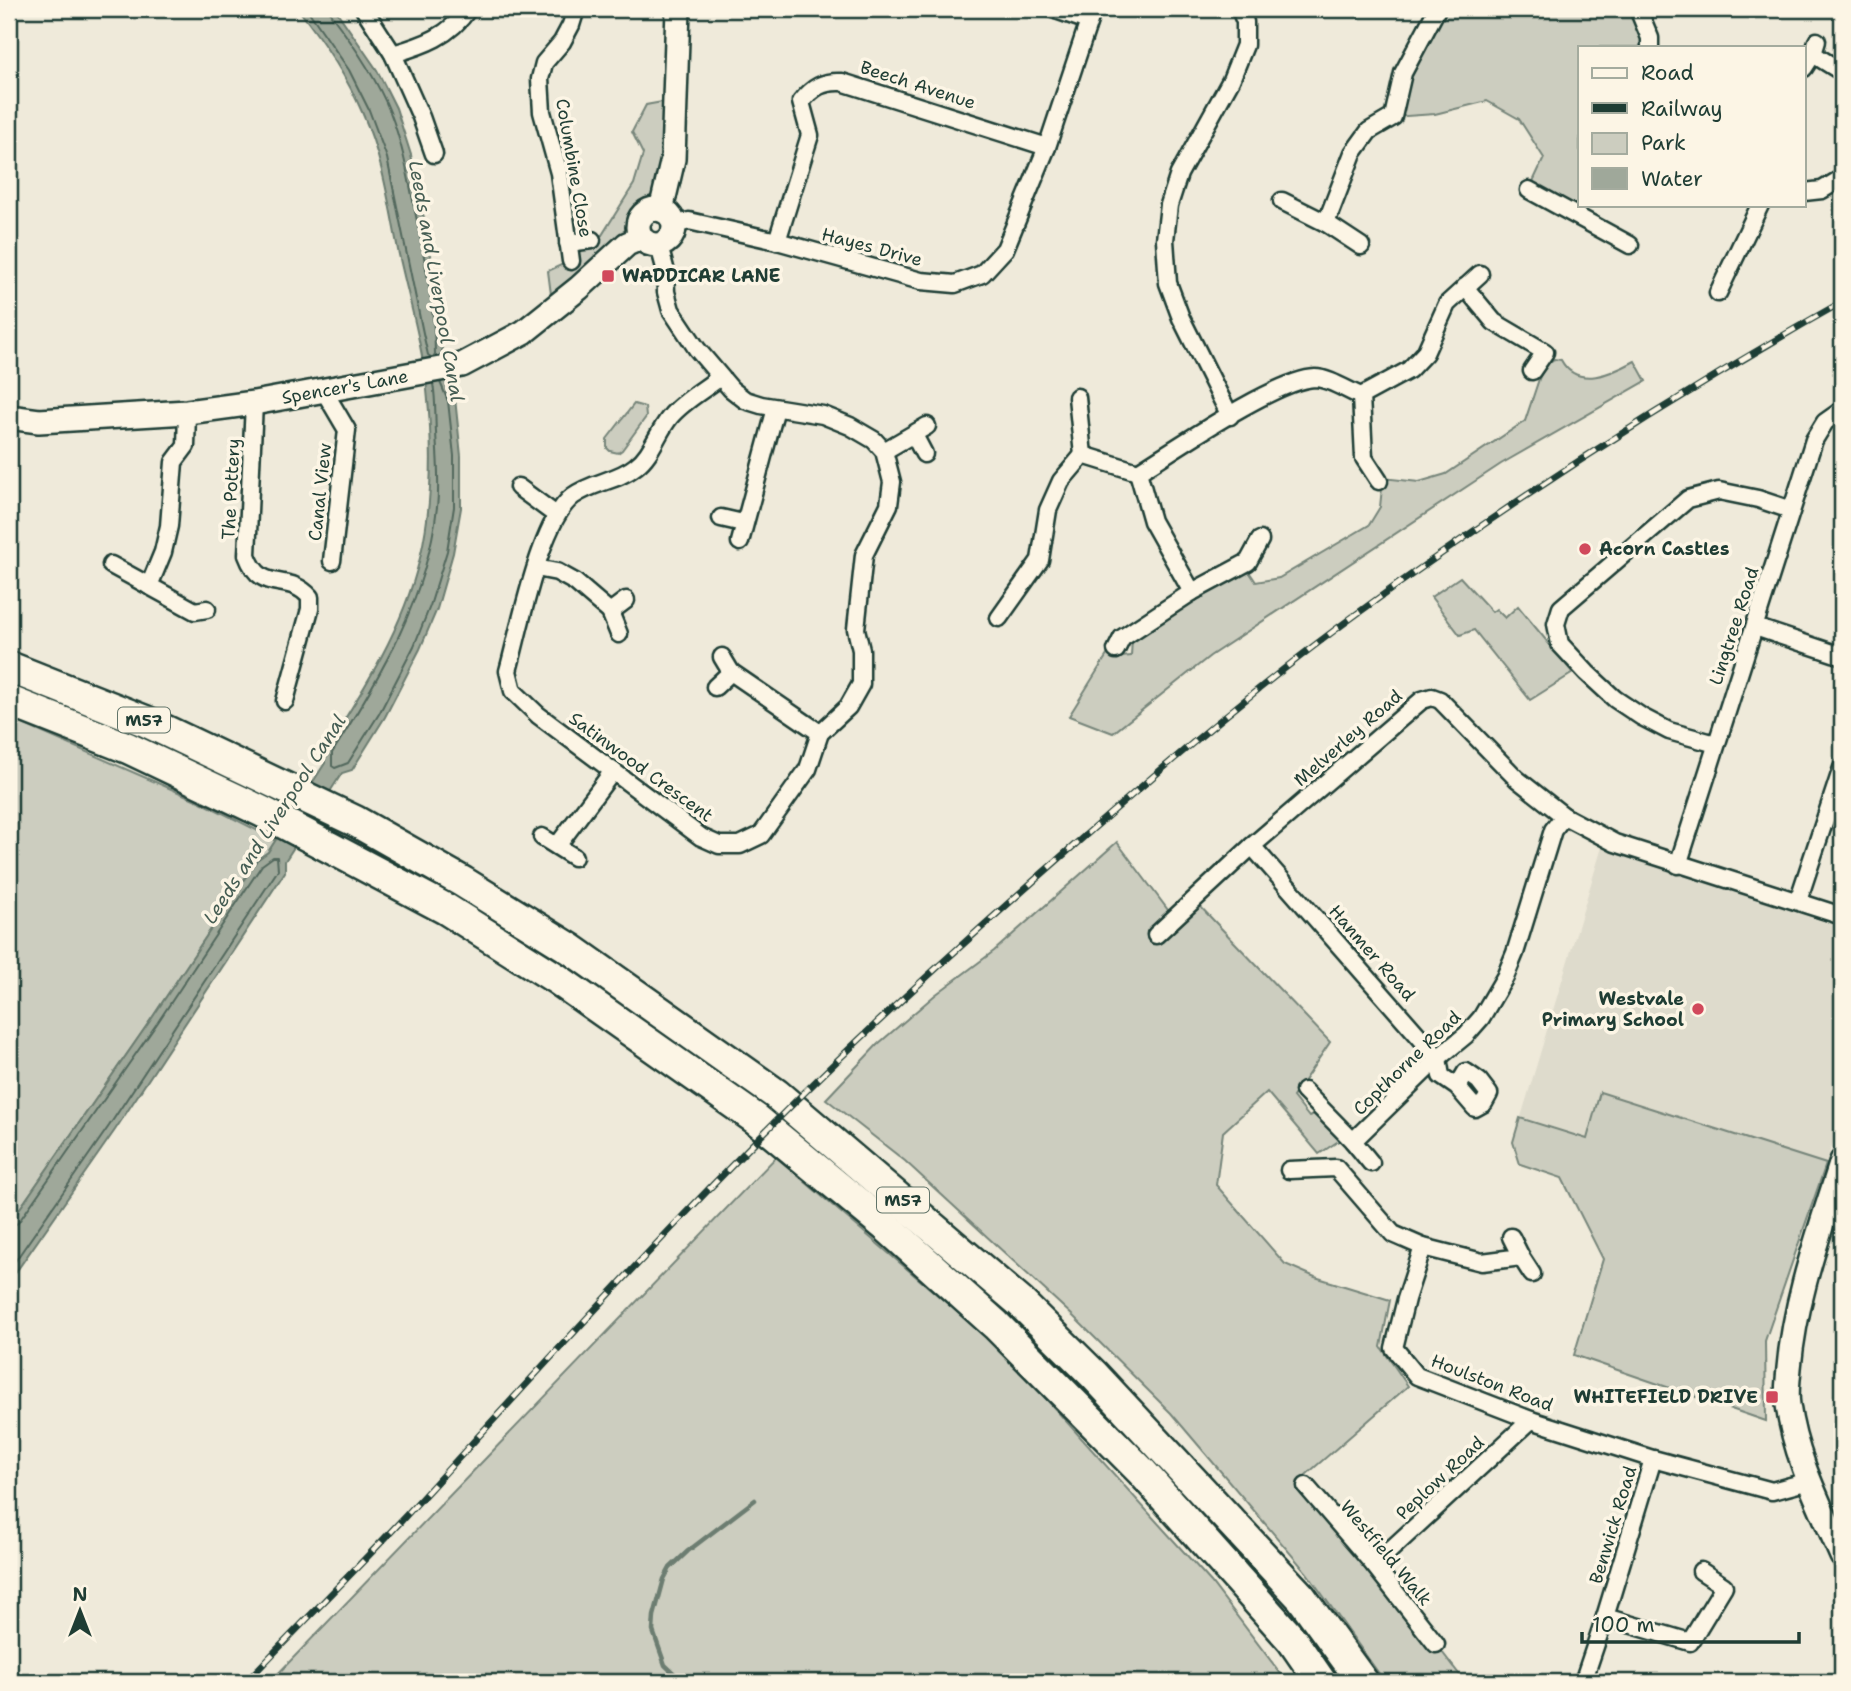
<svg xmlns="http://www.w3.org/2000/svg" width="1851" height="1691" font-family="'Shantell Sans',sans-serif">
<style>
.built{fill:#dedbcc}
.green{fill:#cccdbf;stroke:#76857a;stroke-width:2}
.water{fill:#9fa89a;stroke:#6c7d71;stroke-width:2}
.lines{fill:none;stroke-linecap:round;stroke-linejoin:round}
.shore{stroke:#52685d;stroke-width:2}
.stream{stroke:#6c7d71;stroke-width:4.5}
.street-casing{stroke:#1f3d34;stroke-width:21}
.secondary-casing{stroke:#1f3d34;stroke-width:28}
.highway-casing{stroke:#1f3d34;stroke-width:35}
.street{stroke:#fcf5e5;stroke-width:16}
.secondary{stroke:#fcf5e5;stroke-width:23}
.highway{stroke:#fcf5e5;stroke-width:30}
.rail-casing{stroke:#1f3d34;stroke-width:7}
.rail{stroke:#fcf5e5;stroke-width:4.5;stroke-dasharray:13;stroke-linecap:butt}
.poi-dot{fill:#d1495b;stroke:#fcf5e5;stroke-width:2.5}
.labels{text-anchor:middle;stroke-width:7;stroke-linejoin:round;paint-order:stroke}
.shield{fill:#fcf5e5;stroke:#617469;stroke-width:2}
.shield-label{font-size:16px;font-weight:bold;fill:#1f3d34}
.street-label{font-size:18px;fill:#1f3d34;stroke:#fcf5e5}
.poi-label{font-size:18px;font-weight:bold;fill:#1f3d34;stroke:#fcf5e5;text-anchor:start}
.water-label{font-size:19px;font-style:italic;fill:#455d53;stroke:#fcf5e5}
</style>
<rect width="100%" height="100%" fill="#efeada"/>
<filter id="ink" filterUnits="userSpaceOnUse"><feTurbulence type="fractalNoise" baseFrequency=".0143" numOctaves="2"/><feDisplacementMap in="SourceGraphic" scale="14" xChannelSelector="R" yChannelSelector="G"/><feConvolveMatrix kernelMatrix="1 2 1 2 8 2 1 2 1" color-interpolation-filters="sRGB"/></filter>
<g filter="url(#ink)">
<!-- built -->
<polygon class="built" points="1602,847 1842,928 1842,1113 1826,1164 1600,1091 1587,1139 1521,1117"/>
<!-- green -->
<g class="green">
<polygon points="1437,9 1633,9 1649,47 1580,47 1580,205 1586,205 1580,216 1529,190 1544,158 1519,119 1487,101 1435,114 1393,117"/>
<polygon points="662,102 676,104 661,210 644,213 639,234 553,310 548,271 570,261 568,243 602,235 634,184 643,154 632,132 646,105"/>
<path d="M1554,359L1561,360C1577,390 1613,373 1635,361L1646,381L1501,464L1210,656L1113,733L1069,716L1107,655L1121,657L1131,656L1132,639L1192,601L1245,571L1250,573L1256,582L1279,578L1369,525L1380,507L1383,478L1419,482L1446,474L1525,421L1543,367Z"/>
<polygon points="634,404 645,407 646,417 622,450 618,453 610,451 607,448 607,439"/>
<polygon points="1460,577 1492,612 1496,609 1505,618 1518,606 1573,673 1530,700 1474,630 1460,635 1431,597"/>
<polygon points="9,718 201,802 276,840 268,852 257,860 152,1018 9,1224"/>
<polygon points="1117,842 1174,918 1194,900 1330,1042 1293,1097 1309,1117 1321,1109 1343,1138 1319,1154 1267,1092 1223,1132 1216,1185 1285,1264 1315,1277 1390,1300 1381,1347 1408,1386 1300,1480 1436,1644 1465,1682 1385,1682 1307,1573 1171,1413 1074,1317 905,1161 826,1099 878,1044 935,995 994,951"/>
<polygon points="1600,1092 1826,1164 1765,1341 1766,1421 1574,1355 1603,1259 1562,1178 1520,1164 1513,1142 1520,1118 1587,1139"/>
<polygon points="776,1157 1002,1350 1211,1582 1287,1682 270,1682"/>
</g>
<!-- water -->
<path class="water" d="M298,9H335L377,70L396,108L411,155L429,243L442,327V354L448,388L455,398L461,456V508L453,553L437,609L420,649L385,717L352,770L342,773L285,861V872L115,1130L9,1282V1224L152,1018L257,860L268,852L325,763L324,752C363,691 403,629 420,558C433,504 433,446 427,390C422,343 408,296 398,250C389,203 382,156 362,112C346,75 323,41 298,9Z"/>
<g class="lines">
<!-- shore -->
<g class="shore">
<polyline points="307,9 349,70 369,110 387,158 423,333 428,355 431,357"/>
<path d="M330,9L331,15C354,45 376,77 390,112C403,145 409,181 416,216C425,261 435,308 435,354L433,357"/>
<path d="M433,384C436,399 435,416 436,432C437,456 440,483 437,507C427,599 380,677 332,753V766L335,768L348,763L379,714L414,646L430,606L447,551L454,507V456L448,401L440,382"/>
<polyline points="9,1227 18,1223 158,1022 262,865 273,857 277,857 278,870 109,1126 9,1270"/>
</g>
<!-- stream -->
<polyline class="stream" points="683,1682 665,1665 653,1631 654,1616 664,1579 670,1568 688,1551 755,1500"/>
<defs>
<g id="street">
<polyline points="364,9 393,54 421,117 434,154"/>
<polyline points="1053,9 1088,21"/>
<polyline points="1638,9 1650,38 1650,47"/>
<path d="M393,54C424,45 450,36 468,9"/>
<polyline points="1813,54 1842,72"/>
<polyline points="1804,68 1813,54 1817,41"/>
<polyline points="1529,190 1630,245"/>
<polyline points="1804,192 1822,190 1842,178"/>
<polyline points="1282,201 1326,223 1361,246"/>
<polyline points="1326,223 1353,153 1369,131 1393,117 1403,73 1437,9"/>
<polyline points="675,225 689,221 777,241 921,281 955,284 982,274 1005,249 1047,147 1093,9"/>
<path d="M777,241L810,135L801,102C813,87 823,81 842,82L1047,147"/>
<polyline points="568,243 592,240"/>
<path d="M659,246L665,268L666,292L671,310L697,349L731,389L745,400L761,405L823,415L850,426L874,440L884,451L892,482L889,505L864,555L856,629L861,650V684L848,707L820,733L808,769L761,835L740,845H719L701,837L538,715L513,691L508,671C520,628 540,521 573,496C592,482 618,481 636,466C652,454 657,433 670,417C683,401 704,390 720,377"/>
<polyline points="571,261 559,173 542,112 540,79 544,63 562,42 571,25 576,9"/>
<polyline points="1465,287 1494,322 1545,352 1532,371"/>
<polyline points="1718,293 1760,205"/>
<polyline points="324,391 347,430 332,561"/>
<polyline points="1361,396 1364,458 1379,481"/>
<polyline points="1077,397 1083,455"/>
<path d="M254,403L247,555C262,596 287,571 310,597V609L285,701"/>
<polyline points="1230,416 1181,318 1168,283 1165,240 1169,205 1179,174 1231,80 1245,45 1245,22 1240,9"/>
<polyline points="914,435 924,454"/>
<polyline points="884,451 927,426"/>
<path d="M1138,472C1175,449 1277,379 1315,378C1329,378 1348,391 1361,396L1409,370L1425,353L1447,304L1480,274"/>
<polyline points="1138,472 1152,521 1192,592"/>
<polyline points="518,487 556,515"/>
<polyline points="721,518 743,523"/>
<polyline points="740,542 776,408"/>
<polyline points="111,565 195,611 207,609"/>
<polyline points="536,568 557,572 575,582 610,612 619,634"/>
<polyline points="149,586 163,552 169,526 174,462 186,446 187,412"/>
<polyline points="610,612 626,600"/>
<polyline points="999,618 1040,560 1048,510 1061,481 1083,455 1138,472"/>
<polyline points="1755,627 1842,656"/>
<polyline points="1116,650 1122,638 1192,592 1248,562 1260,540"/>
<polyline points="722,657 731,672 820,733"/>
<polyline points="715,687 731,672"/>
<polyline points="1716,744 1669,731 1642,717 1615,699 1587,673 1560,644 1556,624 1561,608 1688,499 1719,491 1758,499 1791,510"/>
<polyline points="542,837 574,857"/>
<polyline points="557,846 613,771"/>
<polyline points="1252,846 1438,1058 1441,1076 1457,1087 1475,1108 1484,1103 1489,1094 1479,1081 1466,1072 1457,1087"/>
<polyline points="1678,865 1814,440 1825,422 1842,410"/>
<polyline points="1798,901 1842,768"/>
<polyline points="1156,935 1252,846 1422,700 1432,697 1440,700 1517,779 1564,816 1615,843 1842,916"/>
<polyline points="1304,1091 1353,1141 1438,1058 1466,1035 1481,1018 1505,977 1515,953 1553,830 1564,816"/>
<polyline points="1353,1141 1371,1163"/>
<polyline points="1289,1170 1336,1168 1393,1234 1423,1247 1482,1262 1521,1257 1511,1237"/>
<polyline points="1423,1247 1406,1299 1394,1348 1417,1376 1531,1420 1653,1459 1772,1491 1809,1481"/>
<polyline points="1521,1257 1532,1274"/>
<polyline points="1306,1486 1374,1565 1436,1644"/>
<polyline points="1374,1565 1531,1420"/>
<polyline points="1605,1617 1690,1642 1724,1586 1701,1571"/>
<polyline points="1583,1682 1605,1617 1653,1459"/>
</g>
<g id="secondary">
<circle cx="656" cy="227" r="18"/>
<polyline points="661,210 673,159 678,9"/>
<polyline points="9,417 39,421 187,412 254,403 462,365 524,332 579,288 627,244 641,238"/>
<path d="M1842,1161C1821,1228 1795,1297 1789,1368C1788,1380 1786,1393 1788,1405C1795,1458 1821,1507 1842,1556"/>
</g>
<g id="highway">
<polyline points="9,667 145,721 355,821 463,882 571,949 776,1094 1020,1302 1094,1375 1301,1597 1363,1682"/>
<polyline points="9,701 128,748 263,812 446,909 557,979 756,1119 888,1228 996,1325 1142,1472 1292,1640 1321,1682"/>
</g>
</defs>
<!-- street casing -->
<use href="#street" class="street-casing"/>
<!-- secondary casing -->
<use href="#secondary" class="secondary-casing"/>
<!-- highway casing -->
<use href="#highway" class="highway-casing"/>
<!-- street -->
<use href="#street" class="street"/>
<!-- secondary -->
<use href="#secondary" class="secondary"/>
<!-- highway -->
<use href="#highway" class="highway"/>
<defs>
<path id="rail" d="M246,1682C297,1628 350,1576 401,1521C545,1364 687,1205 841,1057C913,988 987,922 1062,856C1157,772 1255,688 1358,613C1513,500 1675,396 1842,302"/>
</defs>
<!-- rail casing -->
<use href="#rail" class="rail-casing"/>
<!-- rail -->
<use href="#rail" class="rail"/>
</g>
</g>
<!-- markers -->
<g class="poi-dot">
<rect x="601" y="269" width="14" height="14" rx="3.5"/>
<circle cx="1585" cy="549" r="7"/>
<circle cx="1698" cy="1009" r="7"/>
<rect x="1765" y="1390" width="14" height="14" rx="3.5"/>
</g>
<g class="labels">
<!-- shield labels -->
<g class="shield">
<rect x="118" y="707.5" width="52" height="25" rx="5"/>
<rect x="877" y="1187.5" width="52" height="25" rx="5"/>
</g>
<g class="shield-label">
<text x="144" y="726">M57</text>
<text x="903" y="1206">M57</text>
</g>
<!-- street labels -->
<g class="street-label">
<text transform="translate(918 85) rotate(18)" y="6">Beech Avenue</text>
<text transform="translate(574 168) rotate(80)" y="6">Columbine Close</text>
<text transform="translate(872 247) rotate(15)" y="6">Hayes Drive</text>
<text transform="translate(345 387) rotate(-10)" y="6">Spencer's Lane</text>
<text transform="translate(231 489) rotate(-87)" y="6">The Pottery</text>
<text transform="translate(320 492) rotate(-84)" y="6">Canal View</text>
<text transform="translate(1734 626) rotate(-72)" y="6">Lingtree Road</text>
<text transform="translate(1348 738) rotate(-41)" y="6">Melverley Road</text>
<text transform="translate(641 767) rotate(36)" y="6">Satinwood Crescent</text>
<text transform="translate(1372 953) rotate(49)" y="6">Hanmer Road</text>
<text transform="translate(1407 1063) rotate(-44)" y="6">Copthorne Road</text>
<text transform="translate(1492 1383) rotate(21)" y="6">Houlston Road</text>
<text transform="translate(1440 1478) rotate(-43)" y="6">Peplow Road</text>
<text transform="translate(1613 1525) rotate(-73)" y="6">Benwick Road</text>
<text transform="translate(1386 1553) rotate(50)" y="6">Westfield Walk</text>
</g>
<!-- poi labels -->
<g class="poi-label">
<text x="622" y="282">WADDICAR LANE</text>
<text x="1599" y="555">Acorn Castles</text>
<text x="1684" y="1005" text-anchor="end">Westvale<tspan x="1684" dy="21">Primary School</tspan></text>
<text x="1758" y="1403" text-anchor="end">WHITEFIELD DRIVE</text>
</g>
<!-- water labels -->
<g class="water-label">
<text transform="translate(437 281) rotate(80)" y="7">Leeds and Liverpool Canal</text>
<text transform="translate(274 819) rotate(-57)" y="7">Leeds and Liverpool Canal</text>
</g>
</g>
<!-- margin -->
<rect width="1851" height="1691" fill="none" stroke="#fcf5e5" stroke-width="35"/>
<rect x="18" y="18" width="1816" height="1656" fill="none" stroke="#1f3d34" stroke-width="2.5" filter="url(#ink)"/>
<!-- legend -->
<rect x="1578" y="46" width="228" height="161" fill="#fcf5e5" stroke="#a4ab9e" stroke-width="2"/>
<rect x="1592" y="68" width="35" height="10" fill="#fcf5e5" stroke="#a4ab9e" stroke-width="2"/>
<text x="1641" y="80" font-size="21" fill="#1f3d34">Road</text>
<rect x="1592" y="103" width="35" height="10" fill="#1f3d34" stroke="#a4ab9e" stroke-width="2"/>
<text x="1641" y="116" font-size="21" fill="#1f3d34">Railway</text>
<rect x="1592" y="133" width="35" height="21" fill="#cccdbf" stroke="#a4ab9e" stroke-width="2"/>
<text x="1641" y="150" font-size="21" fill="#1f3d34">Park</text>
<rect x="1592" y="168" width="35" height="21" fill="#9fa89a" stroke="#a4ab9e" stroke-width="2"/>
<text x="1641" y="186" font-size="21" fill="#1f3d34">Water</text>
<!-- north arrow -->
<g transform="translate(80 1611)" stroke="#fcf5e5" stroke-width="5" paint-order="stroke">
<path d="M0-5L12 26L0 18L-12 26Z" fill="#1f3d34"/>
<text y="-10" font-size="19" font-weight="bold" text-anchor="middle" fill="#1f3d34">N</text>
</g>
<!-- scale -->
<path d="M1582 1632v10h217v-10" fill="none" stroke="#1f3d34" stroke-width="3.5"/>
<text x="1592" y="1632" font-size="21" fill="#1f3d34" stroke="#fcf5e5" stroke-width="5" paint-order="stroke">100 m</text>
</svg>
